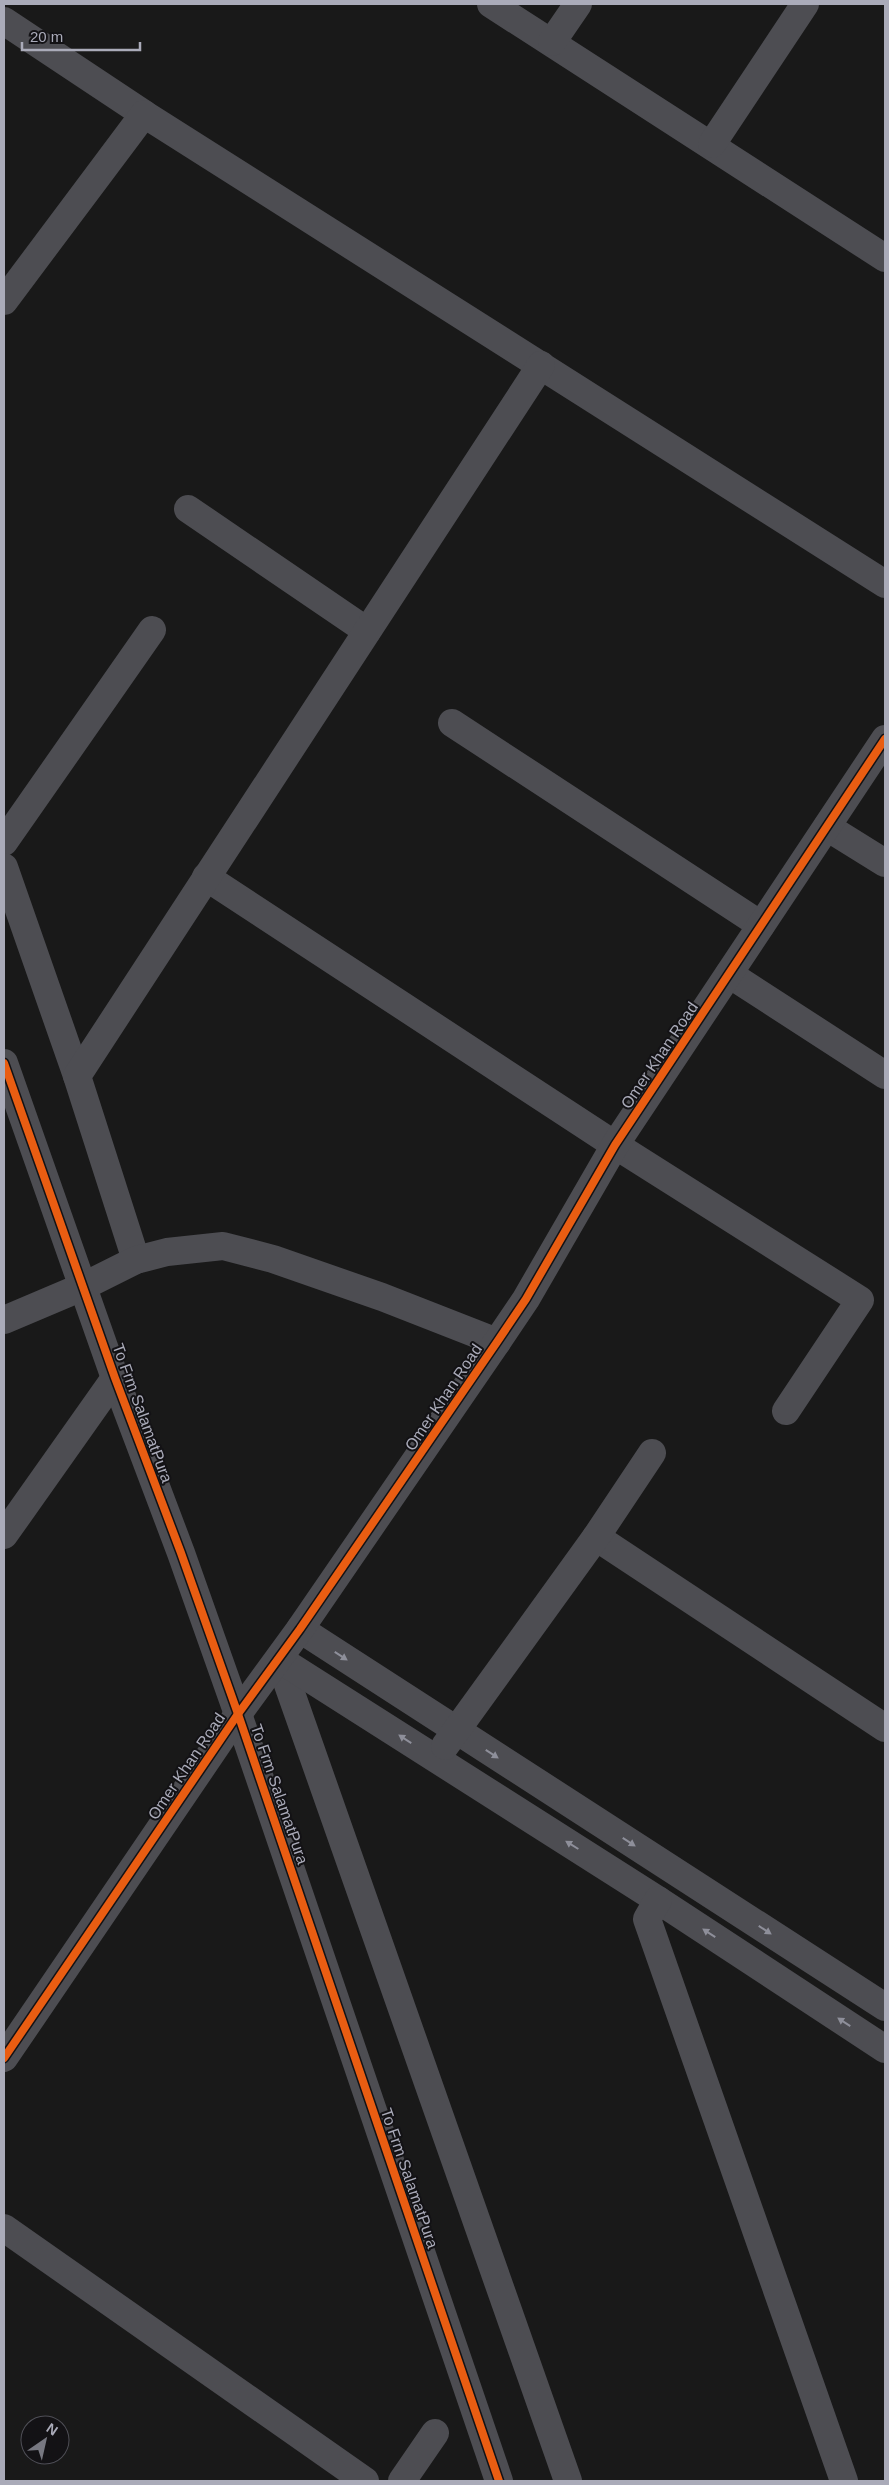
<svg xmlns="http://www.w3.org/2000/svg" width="889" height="2485" font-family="Arial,sans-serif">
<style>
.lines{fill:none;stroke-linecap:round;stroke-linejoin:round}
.minor{stroke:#4d4d52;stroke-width:28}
.cycleway-casing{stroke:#131215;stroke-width:11}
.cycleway{stroke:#e95d12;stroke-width:8}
.oneway{fill:#8e8f9a}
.labels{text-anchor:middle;stroke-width:4;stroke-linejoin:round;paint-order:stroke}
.street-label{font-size:16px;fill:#aaabb9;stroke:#131215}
</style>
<rect width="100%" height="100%" fill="#191919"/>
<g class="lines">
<!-- minor -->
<g class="minor">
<polyline points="491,4 885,258"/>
<polyline points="4,21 144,114"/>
<polyline points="552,42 578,4"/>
<polyline points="712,144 805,4"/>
<polyline points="4,301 144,114 885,584"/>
<polyline points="188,509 367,631"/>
<polyline points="452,723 761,925"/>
<polyline points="827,827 885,863"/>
<polyline points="4,842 152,630"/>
<polyline points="4,867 77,1076"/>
<polyline points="206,877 615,1145 860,1300 786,1411"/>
<polyline points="729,974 885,1075"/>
<polyline points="4,1063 115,1378 181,1553 238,1714 499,2481"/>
<polyline points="136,1260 77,1076 541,365"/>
<polyline points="4,1320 82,1287 136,1260 167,1252 223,1246 273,1259 382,1297 497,1342"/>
<polyline points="4,1535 115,1378"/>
<polyline points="596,1537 885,1728"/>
<polyline points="300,1629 885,2007"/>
<polyline points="279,1659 568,2481"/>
<polyline points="279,1659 658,1900 885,2049"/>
<polyline points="445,1746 596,1537 652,1453"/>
<polyline points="658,1900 647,1919 844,2481"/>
<polyline points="4,2058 238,1714 300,1629 497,1342 526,1299 615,1145 885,739"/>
<polyline points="4,2228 365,2481"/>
<polyline points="402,2481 435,2433"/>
</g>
<defs>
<g id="cycleway">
<polyline points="4,1063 115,1378 181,1553 238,1714 499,2481"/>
<polyline points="4,2058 238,1714 300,1629 497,1342 526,1299 615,1145 885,739"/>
</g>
</defs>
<!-- cycleway casing -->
<use href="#cycleway" class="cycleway-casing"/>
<!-- cycleway -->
<use href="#cycleway" class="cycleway"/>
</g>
<!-- one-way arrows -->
<defs><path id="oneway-solid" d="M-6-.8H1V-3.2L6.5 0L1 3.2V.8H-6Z" transform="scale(1.25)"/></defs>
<g class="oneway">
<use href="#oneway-solid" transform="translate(341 1656) rotate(33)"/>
<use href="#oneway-solid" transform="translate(405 1739) rotate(-147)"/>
<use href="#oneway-solid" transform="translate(492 1754) rotate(33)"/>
<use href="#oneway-solid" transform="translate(629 1842) rotate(33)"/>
<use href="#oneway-solid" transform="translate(572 1845) rotate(-148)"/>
<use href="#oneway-solid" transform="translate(765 1930) rotate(33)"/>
<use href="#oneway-solid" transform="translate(709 1933) rotate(-147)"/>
<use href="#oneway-solid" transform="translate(844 2022) rotate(-147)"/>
</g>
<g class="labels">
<!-- street labels -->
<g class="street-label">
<text transform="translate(659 1055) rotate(-56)" y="6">Omer Khan Road</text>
<text transform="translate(443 1397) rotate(-56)" y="6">Omer Khan Road</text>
<text transform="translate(143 1413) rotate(70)" y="6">To Frm SalamatPura</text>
<text transform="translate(186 1766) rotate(-56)" y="6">Omer Khan Road</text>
<text transform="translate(280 1794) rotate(71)" y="6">To Frm SalamatPura</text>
<text transform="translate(410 2178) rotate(71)" y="6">To Frm SalamatPura</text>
</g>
</g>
<!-- border -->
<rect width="889" height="2485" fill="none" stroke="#aaabb9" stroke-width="10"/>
<!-- north arrow -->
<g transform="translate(45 2440) rotate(34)"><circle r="24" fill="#131215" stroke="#4f4f57"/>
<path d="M0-4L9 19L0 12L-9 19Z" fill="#777881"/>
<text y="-8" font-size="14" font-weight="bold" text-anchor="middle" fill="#aaabb9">N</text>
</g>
<!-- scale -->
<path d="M22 42v8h118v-8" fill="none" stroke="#aaabb9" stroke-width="2.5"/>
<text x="30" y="42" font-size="15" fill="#aaabb9" stroke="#131215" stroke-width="4" paint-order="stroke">20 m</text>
</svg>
